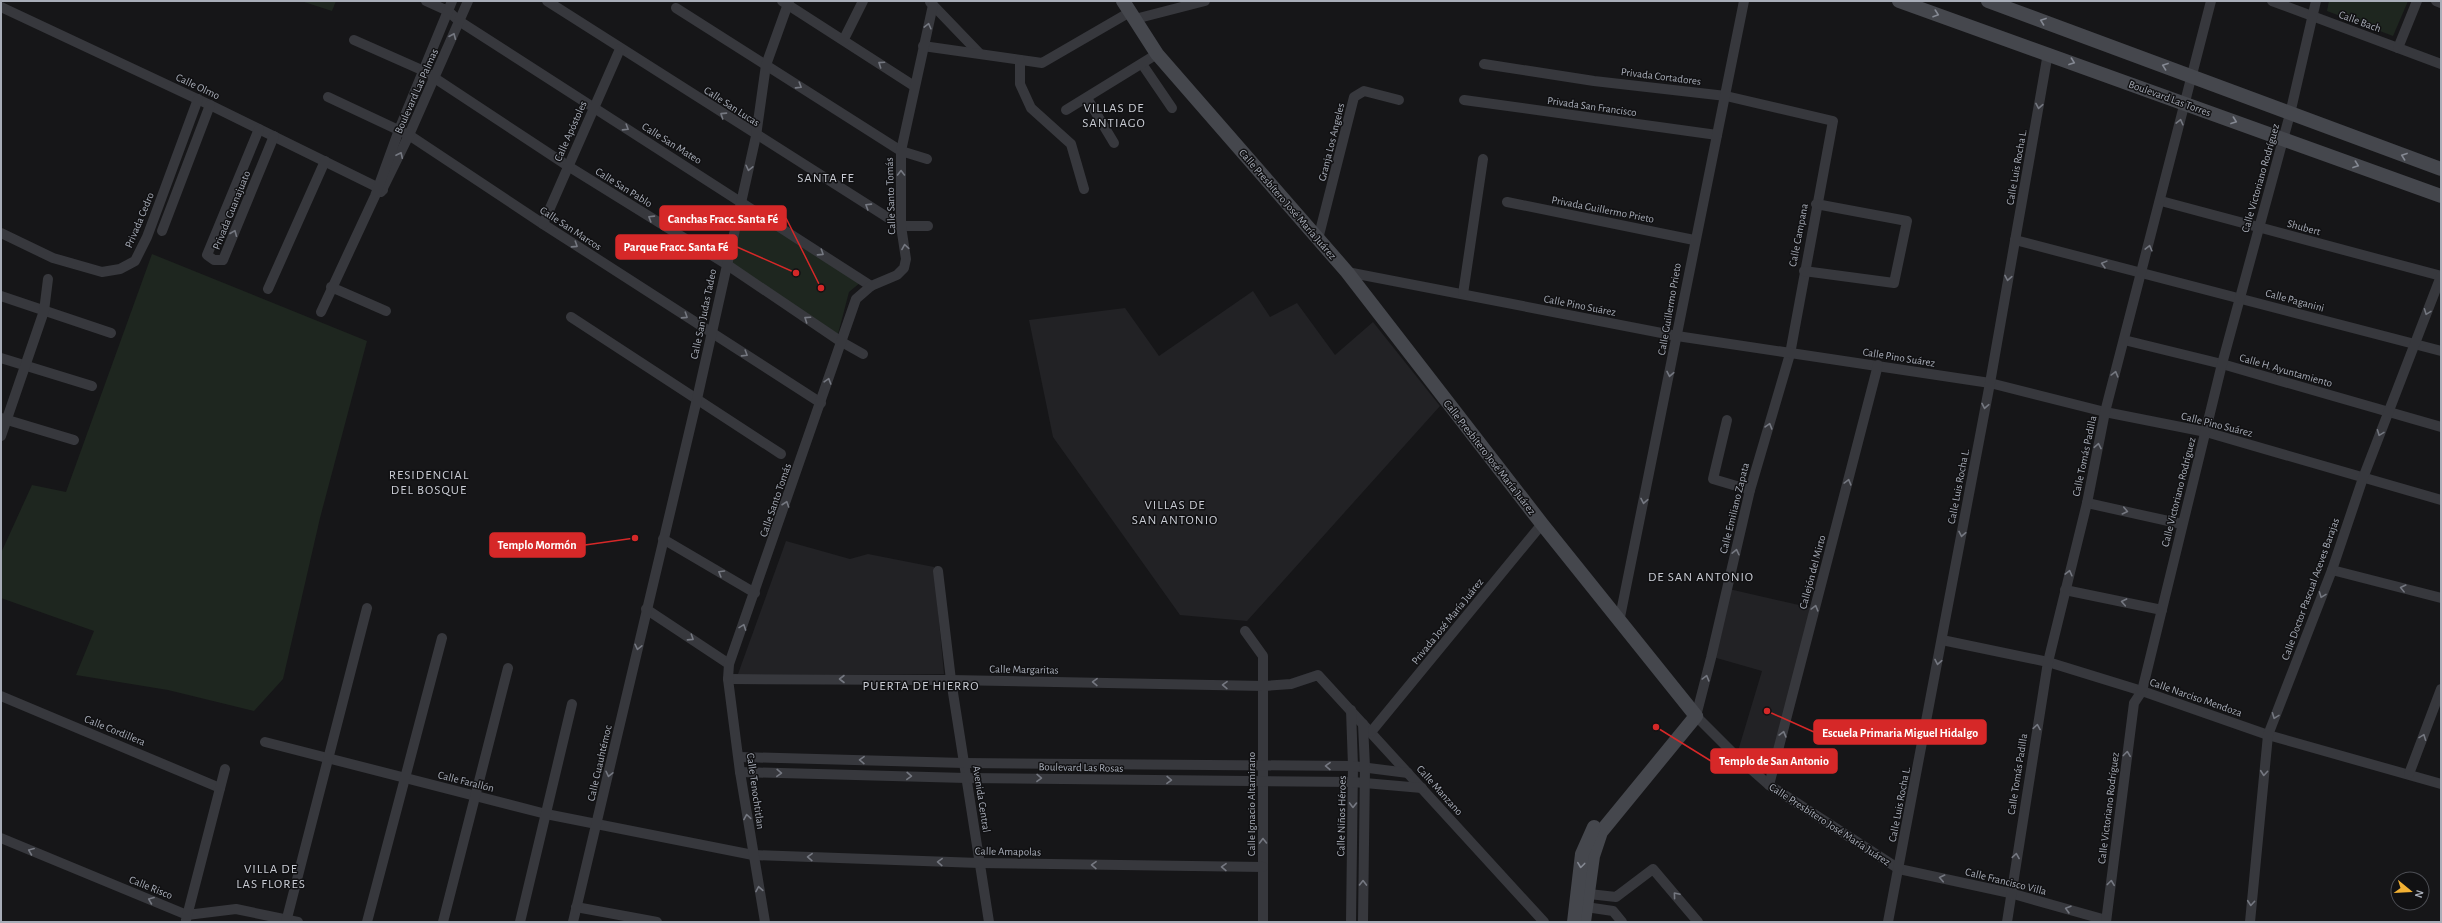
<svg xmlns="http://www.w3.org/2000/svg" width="2442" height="923" font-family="'Alegreya Sans',sans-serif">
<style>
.built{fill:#222225}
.green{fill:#1e261f}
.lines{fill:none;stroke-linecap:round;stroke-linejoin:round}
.street{stroke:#37383d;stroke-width:10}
.secondary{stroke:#45474d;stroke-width:14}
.oneway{stroke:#858993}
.oneway2{stroke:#757881}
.labels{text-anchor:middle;stroke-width:3;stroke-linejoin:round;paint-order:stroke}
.street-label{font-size:11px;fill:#a8adb8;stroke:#111113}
.quarter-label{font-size:13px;letter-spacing:1px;fill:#c9ccd4;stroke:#111113}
.leader{fill:none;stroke:#d62828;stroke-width:1.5}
.callout-dot{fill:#d62828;stroke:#111113;stroke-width:1.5}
.callout{fill:#d62828;stroke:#d62828;stroke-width:1.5}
.callout-label{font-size:12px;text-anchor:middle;font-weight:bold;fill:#fff}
</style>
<rect width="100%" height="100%" fill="#161618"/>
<!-- built -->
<g class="built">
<polygon points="1253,291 1270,317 1297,303 1335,355 1373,322 1440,406 1247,621 1180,615 1053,437 1029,320 1125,308 1159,356"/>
<polygon points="786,541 850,559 868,554 934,567 944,674 738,674"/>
<polygon points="1729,589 1812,608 1767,775 1738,751 1762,671 1713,657"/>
</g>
<!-- green -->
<g class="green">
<polygon points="301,1 336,1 332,11"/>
<polygon points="2329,1 2408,1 2393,36 2327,11"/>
<polygon points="745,209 861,282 849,292 838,334 731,263"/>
<polygon points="152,254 367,341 320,518 283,679 254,711 168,690 76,675 94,631 1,598 1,553 32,485 66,492"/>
</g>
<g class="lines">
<!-- street -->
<g class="street">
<polyline points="426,1 448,11 459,21 871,286"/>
<polyline points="547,1 901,226"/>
<polyline points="782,1 914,86"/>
<polyline points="2272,1 2441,64"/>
<polyline points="2436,1 2441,3"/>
<polyline points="930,2 979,53"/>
<polyline points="1,7 210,105 383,190"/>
<polyline points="676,8 901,151 927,159"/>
<polyline points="1135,19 1205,1"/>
<polyline points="844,39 863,1"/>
<polyline points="354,40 424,71 568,166 726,264 840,341 863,354"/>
<polyline points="923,46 1042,63 1130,12"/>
<polyline points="2398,48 2417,1"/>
<polyline points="1020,60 1020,84 1031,108 1071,144 1084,189"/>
<polyline points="1142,64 1172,108"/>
<polyline points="1484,64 1594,81 1726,96 1833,121 1790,354 1750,490 1711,658 1696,716 1735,755 1769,785 1899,869 2010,893 2106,920"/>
<polyline points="328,97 409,135 543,224 821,403"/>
<polyline points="1087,98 1114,143"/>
<polyline points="1464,100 1717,135"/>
<polyline points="1066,110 1157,54"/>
<polyline points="259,129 207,255 214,260 223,260 274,136"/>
<polyline points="381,192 409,135 468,1"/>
<polyline points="2161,201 2441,276"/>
<polyline points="1507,202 1694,240"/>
<polyline points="543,224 620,49"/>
<polyline points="901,226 928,226"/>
<polyline points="162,231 210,105"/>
<polyline points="1,233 53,258 102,272 120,269 135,261 147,237 198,99"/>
<polyline points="1318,239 1354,97 1364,91 1399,100"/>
<polyline points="2015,240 2441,351"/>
<polyline points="1804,271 1894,283 1907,221 1816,204"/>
<polyline points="1347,272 1677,336 1990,383 2105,412 2206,432 2441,500"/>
<polyline points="331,287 386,311"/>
<polyline points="268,289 325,161"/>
<polyline points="1463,294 1483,159"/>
<polyline points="1,296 111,333"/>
<polyline points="321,312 375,196 399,130 452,1"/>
<polyline points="571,317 781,454"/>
<polyline points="2124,340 2222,364 2441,427"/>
<polyline points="1,358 92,386"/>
<polyline points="1,418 74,440"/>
<polyline points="1727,420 1713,479 1750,490"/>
<polyline points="1,436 44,311 48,279"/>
<polyline points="2087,503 2182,524"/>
<polyline points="663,539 755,593"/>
<polyline points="2332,570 2441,598"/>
<polyline points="938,571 951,680 989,922"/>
<polyline points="2065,590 2162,610"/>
<polyline points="646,609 729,664"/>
<polyline points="1619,622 1744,1"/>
<polyline points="1245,631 1263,656 1263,922"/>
<polyline points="1942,640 2048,662 2142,691 2268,735 2441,784"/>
<polyline points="728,679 951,680 1264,686 1291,684 1318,675 1544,922"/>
<polyline points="1,696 220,788"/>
<polyline points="1351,710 1353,766 1351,922"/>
<polyline points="1371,732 1542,524"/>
<polyline points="265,742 546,814 753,855 979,863 1263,867"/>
<polyline points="739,757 964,763 1353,766 1408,773"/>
<polyline points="740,772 966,778 1353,782 1422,788"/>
<polyline points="2409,774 2441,689"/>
<polyline points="1769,785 1878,365"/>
<polyline points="1,838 187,915 236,909 298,922"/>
<polyline points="1589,894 1616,897 1653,869 1698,922"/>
<polyline points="576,907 657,922"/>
<polyline points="1586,907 1613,911 1622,922"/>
<polyline points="186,920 225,769"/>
<polyline points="286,922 367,608"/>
<polyline points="367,922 442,638"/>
<polyline points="443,922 508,668"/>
<polyline points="520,922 572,704"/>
<polyline points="573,922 697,399 756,136 766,65 789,1"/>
<polyline points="765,922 740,772 728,679 729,664 856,299 871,286 897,275 904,268 906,259 901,226 901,151 933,5"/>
<polyline points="1363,922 1365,767 1363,724"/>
<polyline points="1888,922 1990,383 2048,53"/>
<polyline points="2007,922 2048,662 2087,503 2105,412 2211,1"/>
<polyline points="2106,922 2134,703 2142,691 2222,364 2290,114 2316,1"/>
<polyline points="2250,922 2268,735 2332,570 2363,478 2441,276"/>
</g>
<!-- secondary -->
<g class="secondary">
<polyline points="1123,1 1157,54 1347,272 1542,524 1696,716 1601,832 1593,856 1584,922"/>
<polyline points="1899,1 2441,196"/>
<polyline points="1988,1 2441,169"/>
<polyline points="1574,922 1582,854 1594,827"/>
</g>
</g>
<!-- one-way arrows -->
<defs><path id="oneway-chevron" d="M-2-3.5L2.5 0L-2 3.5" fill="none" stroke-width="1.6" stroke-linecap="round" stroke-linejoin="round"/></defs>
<g class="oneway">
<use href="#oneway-chevron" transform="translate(1936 14) rotate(19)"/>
<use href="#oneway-chevron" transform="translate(2043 21) rotate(-160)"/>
<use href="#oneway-chevron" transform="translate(2072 62) rotate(20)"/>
<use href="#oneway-chevron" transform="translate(2165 66) rotate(-160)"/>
<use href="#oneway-chevron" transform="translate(2234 121) rotate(20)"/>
<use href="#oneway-chevron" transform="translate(2404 156) rotate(-160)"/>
<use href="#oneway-chevron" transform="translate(2356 165) rotate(20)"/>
<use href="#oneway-chevron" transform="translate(1581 865) rotate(97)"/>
</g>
<g class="oneway2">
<use href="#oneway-chevron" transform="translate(928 26) rotate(-76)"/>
<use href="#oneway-chevron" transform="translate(453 36) rotate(-67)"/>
<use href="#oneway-chevron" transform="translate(881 64) rotate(-146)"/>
<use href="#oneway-chevron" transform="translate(799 86) rotate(32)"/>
<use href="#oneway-chevron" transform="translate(2039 106) rotate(100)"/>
<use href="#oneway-chevron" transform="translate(723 115) rotate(-147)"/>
<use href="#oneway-chevron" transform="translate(2180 122) rotate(-76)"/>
<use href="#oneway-chevron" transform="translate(626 128) rotate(32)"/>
<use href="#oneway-chevron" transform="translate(400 155) rotate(-65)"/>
<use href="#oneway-chevron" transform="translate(749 168) rotate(103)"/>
<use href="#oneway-chevron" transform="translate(901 173) rotate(-90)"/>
<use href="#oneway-chevron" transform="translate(868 206) rotate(-148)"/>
<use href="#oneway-chevron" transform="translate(651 218) rotate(-148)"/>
<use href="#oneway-chevron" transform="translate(234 233) rotate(-68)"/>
<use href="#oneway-chevron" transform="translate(575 245) rotate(33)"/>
<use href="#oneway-chevron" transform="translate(905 247) rotate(-99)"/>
<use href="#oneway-chevron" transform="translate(2149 248) rotate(-76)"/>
<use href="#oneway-chevron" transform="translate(821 253) rotate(33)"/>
<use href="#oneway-chevron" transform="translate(2104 264) rotate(-165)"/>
<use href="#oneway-chevron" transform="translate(2008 278) rotate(100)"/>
<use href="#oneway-chevron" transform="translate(2427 312) rotate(111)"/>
<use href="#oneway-chevron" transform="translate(685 316) rotate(33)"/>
<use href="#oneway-chevron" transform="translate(807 319) rotate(-146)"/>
<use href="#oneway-chevron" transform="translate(745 354) rotate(32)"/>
<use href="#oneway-chevron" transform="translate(1670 374) rotate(101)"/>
<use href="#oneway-chevron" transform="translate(2115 374) rotate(-75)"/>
<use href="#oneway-chevron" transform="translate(828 381) rotate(-73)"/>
<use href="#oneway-chevron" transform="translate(1985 406) rotate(101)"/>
<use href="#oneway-chevron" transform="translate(1769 426) rotate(-74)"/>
<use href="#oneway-chevron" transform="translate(2380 433) rotate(111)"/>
<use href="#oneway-chevron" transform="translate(2098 446) rotate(-79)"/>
<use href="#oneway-chevron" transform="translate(1848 482) rotate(-75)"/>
<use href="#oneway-chevron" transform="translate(1644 501) rotate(101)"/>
<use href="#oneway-chevron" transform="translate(786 504) rotate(-71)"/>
<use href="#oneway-chevron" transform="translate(2125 511) rotate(13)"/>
<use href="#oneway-chevron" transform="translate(1962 534) rotate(101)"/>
<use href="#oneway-chevron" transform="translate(1736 552) rotate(-77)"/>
<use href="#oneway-chevron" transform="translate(721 573) rotate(-149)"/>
<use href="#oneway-chevron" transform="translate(2069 573) rotate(-76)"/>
<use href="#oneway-chevron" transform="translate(2403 588) rotate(-166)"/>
<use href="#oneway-chevron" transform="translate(2322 595) rotate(111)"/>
<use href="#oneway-chevron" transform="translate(2124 602) rotate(-169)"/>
<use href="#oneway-chevron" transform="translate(1815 608) rotate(-75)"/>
<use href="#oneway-chevron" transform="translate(743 627) rotate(-70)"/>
<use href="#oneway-chevron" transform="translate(691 638) rotate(33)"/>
<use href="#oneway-chevron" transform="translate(638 647) rotate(103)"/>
<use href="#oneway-chevron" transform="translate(1938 662) rotate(101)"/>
<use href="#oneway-chevron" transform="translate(1706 678) rotate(-75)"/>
<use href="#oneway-chevron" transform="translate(842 679) rotate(-180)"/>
<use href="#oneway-chevron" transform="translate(1095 682) rotate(-179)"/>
<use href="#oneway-chevron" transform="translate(1225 685) rotate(-179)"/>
<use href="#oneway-chevron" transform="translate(2275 716) rotate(111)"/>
<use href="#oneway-chevron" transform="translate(2037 727) rotate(-81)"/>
<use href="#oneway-chevron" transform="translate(1783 734) rotate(-75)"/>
<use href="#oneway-chevron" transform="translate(2423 737) rotate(-69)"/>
<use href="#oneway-chevron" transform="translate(2127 754) rotate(-83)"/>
<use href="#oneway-chevron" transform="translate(862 760) rotate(-179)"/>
<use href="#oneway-chevron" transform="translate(1328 766) rotate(-179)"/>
<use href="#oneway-chevron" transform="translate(779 773) rotate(2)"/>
<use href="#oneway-chevron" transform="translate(2264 773) rotate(95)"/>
<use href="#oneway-chevron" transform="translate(609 774) rotate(103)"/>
<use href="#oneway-chevron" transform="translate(909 776) rotate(2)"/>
<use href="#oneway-chevron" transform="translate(1039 778) rotate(1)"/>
<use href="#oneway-chevron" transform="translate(1169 780) rotate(1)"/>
<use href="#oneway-chevron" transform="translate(1353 805) rotate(91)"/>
<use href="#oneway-chevron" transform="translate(747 817) rotate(-99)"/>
<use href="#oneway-chevron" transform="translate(1263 841) rotate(-91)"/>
<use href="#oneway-chevron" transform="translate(31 851) rotate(-158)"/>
<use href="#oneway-chevron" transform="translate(2016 856) rotate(-81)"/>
<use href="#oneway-chevron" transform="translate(810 857) rotate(-178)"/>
<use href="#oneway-chevron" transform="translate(940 862) rotate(-178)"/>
<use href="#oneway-chevron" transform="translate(1094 865) rotate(-179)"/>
<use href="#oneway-chevron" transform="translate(1224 867) rotate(-179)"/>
<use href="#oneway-chevron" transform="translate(1942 878) rotate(-168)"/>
<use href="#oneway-chevron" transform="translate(1363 883) rotate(-89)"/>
<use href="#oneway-chevron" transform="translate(2111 883) rotate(-83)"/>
<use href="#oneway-chevron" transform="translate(759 889) rotate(-100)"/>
<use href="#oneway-chevron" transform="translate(1676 895) rotate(-130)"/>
<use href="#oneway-chevron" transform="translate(151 900) rotate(-158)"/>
<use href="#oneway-chevron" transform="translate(2251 903) rotate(95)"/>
<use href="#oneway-chevron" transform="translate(2068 909) rotate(-164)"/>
</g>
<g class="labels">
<!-- street labels -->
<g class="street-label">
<text transform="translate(2360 21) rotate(20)" y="4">Calle Bach</text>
<text transform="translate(1661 76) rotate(7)" y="4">Privada Cortadores</text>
<text transform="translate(198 86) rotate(25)" y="4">Calle Olmo</text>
<text transform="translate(416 91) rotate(-66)" y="4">Boulevard Las Palmas</text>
<text transform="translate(2170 98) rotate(20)" y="4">Boulevard Las Torres</text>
<text transform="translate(732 106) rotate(33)" y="4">Calle San Lucas</text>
<text transform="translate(1592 106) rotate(8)" y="4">Privada San Francisco</text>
<text transform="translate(570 131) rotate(-66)" y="4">Calle Apóstoles</text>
<text transform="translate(1331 142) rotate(-76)" y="4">Granja Los Angeles</text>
<text transform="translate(672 143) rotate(32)" y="4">Calle San Mateo</text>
<text transform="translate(2016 167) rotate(-80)" y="4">Calle Luis Rocha L.</text>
<text transform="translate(2260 178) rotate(-74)" y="4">Calle Victoriano Rodríguez</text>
<text transform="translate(624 187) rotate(32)" y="4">Calle San Pablo</text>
<text transform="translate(890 196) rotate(-92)" y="4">Calle Santo Tomás</text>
<text transform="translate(1288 204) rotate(49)" y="4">Calle Presbítero José María Juárez</text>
<text transform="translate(1603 209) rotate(11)" y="4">Privada Guillermo Prieto</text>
<text transform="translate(231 210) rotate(-68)" y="4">Privada Guanajuato</text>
<text transform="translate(139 220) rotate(-67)" y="4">Privada Cedro</text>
<text transform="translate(2304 227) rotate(15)" y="4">Shubert</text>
<text transform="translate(571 228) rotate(33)" y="4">Calle San Marcos</text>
<text transform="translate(1798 235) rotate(-79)" y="4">Calle Campana</text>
<text transform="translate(2295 300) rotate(15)" y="4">Calle Paganini</text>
<text transform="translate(1580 305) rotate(11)" y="4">Calle Pino Suárez</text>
<text transform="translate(1669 309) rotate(-80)" y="4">Calle Guillermo Prieto</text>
<text transform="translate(703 314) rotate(-78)" y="4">Calle San Judas Tadeo</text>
<text transform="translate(1899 357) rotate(9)" y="4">Calle Pino Suárez</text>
<text transform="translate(2286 370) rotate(16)" y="4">Calle H. Ayuntamiento</text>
<text transform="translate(2217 424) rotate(14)" y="4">Calle Pino Suárez</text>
<text transform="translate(2084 456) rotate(-78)" y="4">Calle Tomás Padilla</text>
<text transform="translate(1490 457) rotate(52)" y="4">Calle Presbítero José María Juárez</text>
<text transform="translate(1958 486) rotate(-79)" y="4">Calle Luis Rocha L.</text>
<text transform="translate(2178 492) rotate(-76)" y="4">Calle Victoriano Rodríguez</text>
<text transform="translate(775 500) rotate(-71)" y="4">Calle Santo Tomás</text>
<text transform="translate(1734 508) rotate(-76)" y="4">Calle Emiliano Zapata</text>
<text transform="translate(1812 572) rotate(-75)" y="4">Callejón del Mirto</text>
<text transform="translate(2310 589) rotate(-70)" y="4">Calle Doctor Pascual Aceves Barajas</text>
<text transform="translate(1447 621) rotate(-51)" y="4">Privada José María Juárez</text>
<text transform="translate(1024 669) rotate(1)" y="4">Calle Margaritas</text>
<text transform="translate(2196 697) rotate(19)" y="4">Calle Narciso Mendoza</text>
<text transform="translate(115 730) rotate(22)" y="4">Calle Cordillera</text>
<text transform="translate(599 763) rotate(-77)" y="4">Calle Cuauhtémoc</text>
<text transform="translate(1081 767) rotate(1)" y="4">Boulevard Las Rosas</text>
<text transform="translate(2017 774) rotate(-81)" y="4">Calle Tomás Padilla</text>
<text transform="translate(466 781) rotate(14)" y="4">Calle Farallón</text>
<text transform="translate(1440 790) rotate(48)" y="4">Calle Manzano</text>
<text transform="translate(756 791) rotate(82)" y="4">Calle Tenochtitlan</text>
<text transform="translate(982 799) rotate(81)" y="4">Avenida Central</text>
<text transform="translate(1251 804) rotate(-90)" y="4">Calle Ignacio Altamirano</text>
<text transform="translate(1899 804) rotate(-79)" y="4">Calle Luis Rocha L.</text>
<text transform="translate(2108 808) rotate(-83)" y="4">Calle Victoriano Rodríguez</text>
<text transform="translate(1341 816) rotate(-89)" y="4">Calle Niños Héroes</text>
<text transform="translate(1830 824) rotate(33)" y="4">Calle Presbítero José María Juárez</text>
<text transform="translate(1008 851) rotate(1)" y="4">Calle Amapolas</text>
<text transform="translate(2006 881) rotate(14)" y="4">Calle Francisco Villa</text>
<text transform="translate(151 887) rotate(22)" y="4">Calle Risco</text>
</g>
<!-- quarter labels -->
<g class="quarter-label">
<text x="1114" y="112">VILLAS DE<tspan x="1114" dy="15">SANTIAGO</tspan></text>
<text x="826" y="182">SANTA FE</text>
<text x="429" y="479">RESIDENCIAL<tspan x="429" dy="15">DEL BOSQUE</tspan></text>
<text x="1175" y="509">VILLAS DE<tspan x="1175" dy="15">SAN ANTONIO</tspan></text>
<text x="1701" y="581">DE SAN ANTONIO</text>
<text x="921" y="690">PUERTA DE HIERRO</text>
<text x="271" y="873">VILLA DE<tspan x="271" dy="15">LAS FLORES</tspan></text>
</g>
</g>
<!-- callouts -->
<path class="leader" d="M821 288L786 218M796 273L737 247M635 538L585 545M1767 711L1814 732M1656 727L1711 761"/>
<g class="callout-dot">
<circle cx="821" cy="288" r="4"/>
<circle cx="796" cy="273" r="4"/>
<circle cx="635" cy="538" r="4"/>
<circle cx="1767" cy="711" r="4"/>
<circle cx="1656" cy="727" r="4"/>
</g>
<g class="callout">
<rect x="660" y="206" width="126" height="24" rx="4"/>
<rect x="616" y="235" width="121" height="24" rx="4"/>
<rect x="490" y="533" width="95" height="24" rx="4"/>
<rect x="1814" y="720" width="172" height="24" rx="4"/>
<rect x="1711" y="749" width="126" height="24" rx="4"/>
</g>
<g class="callout-label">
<text x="723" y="223">Canchas Fracc. Santa Fé</text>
<text x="676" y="251">Parque Fracc. Santa Fé</text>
<text x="537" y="549">Templo Mormón</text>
<text x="1900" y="737">Escuela Primaria Miguel Hidalgo</text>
<text x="1774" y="765">Templo de San Antonio</text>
</g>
<!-- border -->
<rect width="2442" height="923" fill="none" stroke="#a8adb8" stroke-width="4"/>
<!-- north arrow -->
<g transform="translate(2410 891) rotate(108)"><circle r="19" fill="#111113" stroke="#4d4f55"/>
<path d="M0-3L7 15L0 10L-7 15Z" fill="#f2b134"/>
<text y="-6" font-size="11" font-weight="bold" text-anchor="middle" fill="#a8adb8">N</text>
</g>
</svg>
